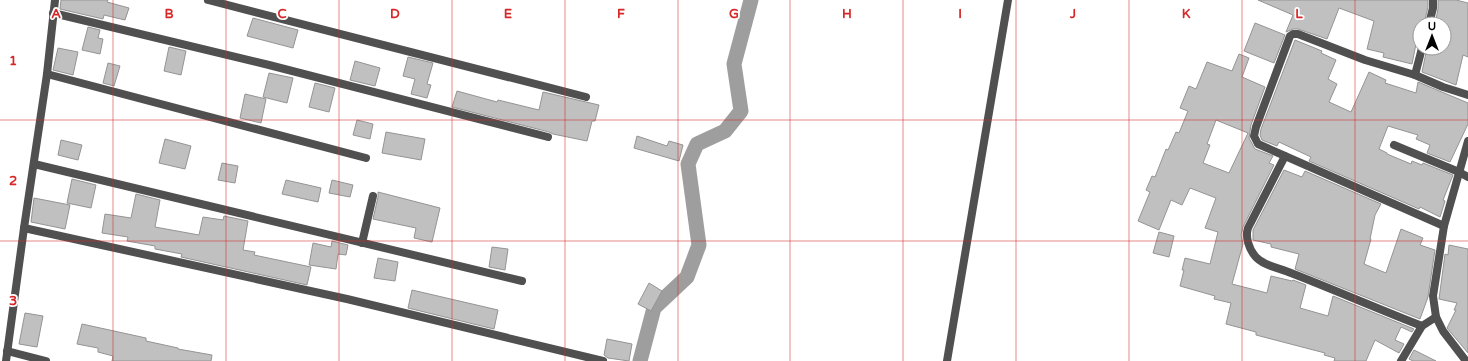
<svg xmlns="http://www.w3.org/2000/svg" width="1468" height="361" font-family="'Varela Round',sans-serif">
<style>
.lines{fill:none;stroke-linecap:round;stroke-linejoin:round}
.canal{stroke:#9e9e9e;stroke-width:15}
.building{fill:#c0c0c0;stroke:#949494;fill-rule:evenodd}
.minor{stroke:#505050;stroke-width:8}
.grid{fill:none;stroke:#d62828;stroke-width:1;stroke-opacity:0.55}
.grid-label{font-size:13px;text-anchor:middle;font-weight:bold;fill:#d62828;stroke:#fff;stroke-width:3.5;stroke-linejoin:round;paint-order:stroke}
</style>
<rect width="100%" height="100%" fill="#fff"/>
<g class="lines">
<!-- canal -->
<polyline class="canal" points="640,361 654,308 687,277 699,245 688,164 697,144 725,131 741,111 734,64 751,0"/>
</g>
<!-- building -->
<g class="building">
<polygon points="61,0 108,0 107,2 129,8 125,20 104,15 103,19 60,9"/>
<polygon points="1258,0 1428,0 1428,7 1424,24 1420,24 1412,64 1383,57 1384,53 1367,49 1374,21 1339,8 1327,39 1298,29 1293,29 1286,32 1293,15"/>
<polygon points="1438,0 1456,0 1468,3 1468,57 1463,55 1456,85 1422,72 1427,48 1444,50 1444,24 1435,24 1438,9"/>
<polygon points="253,18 298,30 293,48 247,36"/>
<polygon points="1255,23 1285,35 1274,63 1244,51"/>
<polygon points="88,27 100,30 98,38 103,39 100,54 82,50"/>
<polygon points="1295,40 1322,51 1321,53 1336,60 1328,79 1337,84 1329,102 1351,112 1369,72 1386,80 1385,83 1416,93 1418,82 1468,103 1468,124 1450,162 1427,153 1430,145 1416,139 1418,135 1388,126 1379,149 1387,153 1387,154 1411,164 1412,161 1422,165 1423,163 1453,175 1443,200 1445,201 1440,217 1420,207 1419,209 1309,161 1311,157 1279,142 1277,146 1262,140 1260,135 1261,129"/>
<polygon points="169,47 186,51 181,75 164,71"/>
<polygon points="58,48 78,52 73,75 53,70"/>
<path d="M1239,54L1249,58L1242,77L1265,87L1251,125L1249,138L1255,149L1273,156L1269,163L1274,165L1243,227L1241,235L1243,244L1232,284L1267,293L1271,276L1292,281L1293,280L1306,285L1300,308L1328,316L1333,296L1414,329L1412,332L1401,327L1395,340L1404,344L1399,353L1375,340L1366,361H1334L1335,358L1324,355L1325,353L1256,335V332L1226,324L1231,303L1214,299L1215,296L1180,286L1184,270H1182L1185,258L1210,264L1218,232L1205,228L1216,198L1190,188L1182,205L1171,200L1159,230L1138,221L1150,192L1146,190L1152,176L1155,177L1166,149L1168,150L1176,132L1179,133L1188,111L1180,108L1189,86L1196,89L1207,62L1232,71ZM1216,120L1248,133L1229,173L1203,163L1210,145L1207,144Z"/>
<polygon points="408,57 433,63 427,84 431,85 427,98 411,94 415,79 403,76"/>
<polygon points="355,61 380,68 375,86 350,80"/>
<polygon points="108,63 120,66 114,86 103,83"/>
<polygon points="269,73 293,78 287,103 263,97"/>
<polygon points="315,83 335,88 329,112 309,107"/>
<polygon points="457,91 497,102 498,100 539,110 543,92 599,105 595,121 592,121 587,141 553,134 549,132 452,107"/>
<polygon points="245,94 266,99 261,123 240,118"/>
<polygon points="357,120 373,124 370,139 353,135"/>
<polygon points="386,132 425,139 421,160 382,153"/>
<polygon points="637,136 667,146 669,141 683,145 679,161 634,148"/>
<polygon points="165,139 191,146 185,169 159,163"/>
<polygon points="61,140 82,145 78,160 58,155"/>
<polygon points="222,163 238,166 235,183 218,180"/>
<polygon points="1284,170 1302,177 1305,171 1381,204 1375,215 1370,239 1371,239 1364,264 1386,273 1401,229 1423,238 1420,245 1435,250 1428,297 1420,319 1295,269 1299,254 1271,247 1271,244 1253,240 1253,230"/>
<polygon points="72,179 96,185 91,208 67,203"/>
<polygon points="286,180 321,188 318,202 282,194"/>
<polygon points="332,180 353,185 350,197 329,193"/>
<polygon points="378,192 440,208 432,242 414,238 416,228 373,219 378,197"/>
<polygon points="136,194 160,200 155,227 199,235 203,217 223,220 224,216 248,221 243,250 255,252 254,255 311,267 307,285 181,257 182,254 155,249 155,246 127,241 128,237 102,233 105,214 131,218"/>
<polygon points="34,198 70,205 65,229 31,222"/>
<polygon points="1159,232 1174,236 1169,257 1153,253"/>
<polygon points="332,241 348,245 346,255 338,254 336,269 309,265 313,243 331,247"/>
<polygon points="1449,245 1468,249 1468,353 1447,328 1456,310 1454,310 1457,303 1439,299 1445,254 1448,255"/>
<polygon points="492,247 508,249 505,270 489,267"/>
<polygon points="378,258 398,262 395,281 374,278"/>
<polygon points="649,283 662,291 651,311 638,304"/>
<polygon points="412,290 498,310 494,329 408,308"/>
<polygon points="25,313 43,316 37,347 19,344"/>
<polygon points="82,324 146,338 146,341 178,348 178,349 212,355 211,361 112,361 113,356 98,352 98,348 77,344"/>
<polygon points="607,339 632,344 629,361 608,358 604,355"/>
<polygon points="1414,350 1436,361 1413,361 1409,359"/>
</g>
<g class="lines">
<!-- minor -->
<g class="minor">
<polyline points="208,0 586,97"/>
<polyline points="53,13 269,65 548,137"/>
<polyline points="1429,24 1433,8 1433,0"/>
<polyline points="47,74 366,158"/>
<polyline points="1415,75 1422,48"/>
<polyline points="1394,145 1459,172 1468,177"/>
<path d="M1285,156L1248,228C1245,237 1249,249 1255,256C1263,266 1280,268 1291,273C1335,290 1378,309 1422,326L1436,317"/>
<polyline points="34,164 522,281"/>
<polyline points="1444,226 1258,144 1254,136 1256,127 1290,36 1293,34 1298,34 1365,60 1415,75 1443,87 1468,95"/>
<polyline points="24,228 347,299 603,361"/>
<polyline points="362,243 373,196"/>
<polyline points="7,351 46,361"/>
<polyline points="6,361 24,228 47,74 55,0"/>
<polyline points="947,361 1008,0"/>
<polyline points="1401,361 1422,326"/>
<polyline points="1466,361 1443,331 1436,317 1433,296 1444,226 1468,141"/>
</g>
</g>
<!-- grid -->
<path class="grid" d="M113,0V361M226,0V361M339,0V361M452,0V361M565,0V361M678,0V361M790,0V361M903,0V361M1016,0V361M1129,0V361M1242,0V361M1355,0V361M0,120H1468M0,241H1468"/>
<g class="grid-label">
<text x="56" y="18">A</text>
<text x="169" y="18">B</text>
<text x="282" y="18">C</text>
<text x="395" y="18">D</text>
<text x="508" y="18">E</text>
<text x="621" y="18">F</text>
<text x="734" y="18">G</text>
<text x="847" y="18">H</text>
<text x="960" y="18">I</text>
<text x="1073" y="18">J</text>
<text x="1186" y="18">K</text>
<text x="1299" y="18">L</text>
<text x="13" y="65">1</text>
<text x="13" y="185">2</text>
<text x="13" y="305">3</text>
</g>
<!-- north arrow -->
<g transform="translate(1432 36)"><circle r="19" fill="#ffffff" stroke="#999999"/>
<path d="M0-3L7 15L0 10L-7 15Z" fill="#000000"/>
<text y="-6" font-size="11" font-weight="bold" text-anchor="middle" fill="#000000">U</text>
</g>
</svg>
